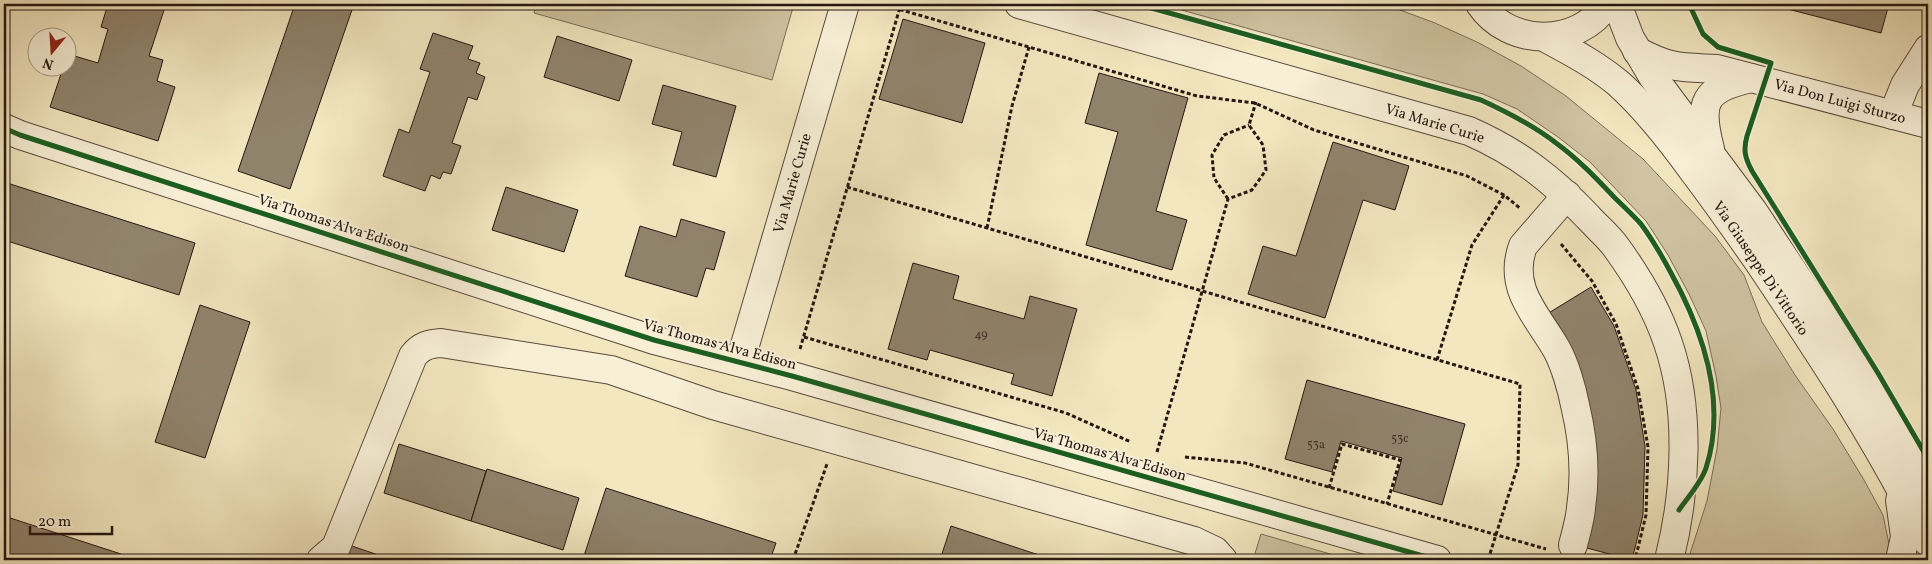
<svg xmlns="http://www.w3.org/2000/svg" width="1932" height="564" font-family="Vollkorn,serif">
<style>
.green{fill:#d0c4a2;stroke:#7a6e5a}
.building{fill:#90836c;stroke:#251711}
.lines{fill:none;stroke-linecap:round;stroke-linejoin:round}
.minor-casing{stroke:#584b3d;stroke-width:30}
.path{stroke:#251711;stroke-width:3;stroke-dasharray:4 2.5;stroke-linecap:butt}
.minor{stroke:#f7efd6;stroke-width:28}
.cycleway-casing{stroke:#f7efd6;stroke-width:8}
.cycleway{stroke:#1b5e20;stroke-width:5}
.labels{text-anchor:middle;stroke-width:4;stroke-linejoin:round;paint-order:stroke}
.number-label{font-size:12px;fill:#403228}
.street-label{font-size:15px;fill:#251711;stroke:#f7efd6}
</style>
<rect width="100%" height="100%" fill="#f3e7c0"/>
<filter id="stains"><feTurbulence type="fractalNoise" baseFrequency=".004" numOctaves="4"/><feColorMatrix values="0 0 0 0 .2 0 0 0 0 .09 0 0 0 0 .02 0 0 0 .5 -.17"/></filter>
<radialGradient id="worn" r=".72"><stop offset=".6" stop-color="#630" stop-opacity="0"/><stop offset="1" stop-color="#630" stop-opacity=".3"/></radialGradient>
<!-- green -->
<g class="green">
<polygon points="536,4 794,4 772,80 534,13"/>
<polygon points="1160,4 1384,4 1435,23 1479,43 1521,66 1566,96 1643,159 1715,236 1744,275 1762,322 1795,375 1833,429 1864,480 1883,515 1889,544 1885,560 1688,560 1707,501 1717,449 1721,408 1716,376 1706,331 1690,296 1668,255 1646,221 1590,162 1558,137 1517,109 1483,94"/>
<polygon points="1261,534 1351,560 1253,560"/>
</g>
<!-- building -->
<g class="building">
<polygon points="108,4 166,4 149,56 163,60 157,81 175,87 158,141 50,107 63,68 68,68 68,54 98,63 108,29 101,27"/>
<polygon points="295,4 354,4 290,189 238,171"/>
<polygon points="1768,4 1889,4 1881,33"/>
<polygon points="903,19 985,43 962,123 879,99"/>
<polygon points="433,33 473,46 468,59 480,63 476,73 485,77 477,100 468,97 452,143 461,146 451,174 443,172 440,179 431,175 425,191 383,176 399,129 409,133 430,72 420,69"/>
<polygon points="557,36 632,60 619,101 544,77"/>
<polygon points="1099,73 1188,98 1156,211 1187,220 1172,270 1086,245 1118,132 1085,123"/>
<polygon points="663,85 736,106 716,177 673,165 682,132 652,124"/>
<polygon points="1333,142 1409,166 1395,210 1363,200 1325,318 1248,294 1263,246 1296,256"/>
<polygon points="4,182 195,243 179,295 4,240"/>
<polygon points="506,187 578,210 564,252 492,230"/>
<polygon points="681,219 725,232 714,270 706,268 697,297 625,276 640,226 676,237"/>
<polygon points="913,263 959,276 953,299 1024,319 1030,296 1077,309 1052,396 1011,384 1014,374 930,350 927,360 888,349"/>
<polygon points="1591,287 1614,326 1636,390 1645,446 1643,515 1632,560 1583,547 1592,508 1547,314"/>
<polygon points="200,305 250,322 205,458 155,442"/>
<polygon points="1307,380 1465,424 1442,505 1393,491 1402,458 1394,456 1341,441 1332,472 1285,459"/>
<polygon points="399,444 486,471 471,521 384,493"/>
<polygon points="487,469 579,498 563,550 471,521"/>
<polygon points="606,488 776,543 770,560 583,559"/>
<polygon points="4,516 121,554 119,560 4,560"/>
<polygon points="951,526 1054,560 940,560"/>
<polygon points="343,543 393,560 337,560"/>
</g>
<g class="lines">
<defs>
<g id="minor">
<path d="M1019,4L1469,131C1517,152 1552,179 1588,217C1597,227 1608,236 1616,247C1637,276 1657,310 1668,343C1691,410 1686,493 1669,560"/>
<path d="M1480,4C1509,47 1578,48 1607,4"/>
<polyline points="1617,4 1630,38 1653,77 1753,211 1847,353 1917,467 1928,490"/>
<path d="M1544,37C1570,51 1595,64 1618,83C1647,109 1671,140 1694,172C1716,201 1737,231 1758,261C1819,352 1880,443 1928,542"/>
<path d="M1637,51C1671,69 1680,67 1717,69L1928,124"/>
<polyline points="1893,115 1905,85 1928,49"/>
<polyline points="4,128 20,135 654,340 792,376 1437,560"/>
<path d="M1710,149C1698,102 1703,89 1751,78"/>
<path d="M1567,195L1523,246C1507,289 1538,316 1557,350C1565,365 1572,389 1575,405C1583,438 1586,474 1581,508C1580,520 1576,533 1573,545"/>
<polyline points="740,362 845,4"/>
<polyline points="1900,500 1905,537 1900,560"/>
<path d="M321,560L336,547L413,356C421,346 428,344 441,343L611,370L713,405L1194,541L1215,551L1223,560"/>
</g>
</defs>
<!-- minor casing -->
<use href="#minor" class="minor-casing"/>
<!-- path -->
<g class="path">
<polyline points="881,4 1197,96 1255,103 1314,130 1467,176 1504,195 1521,209"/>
<polyline points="847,187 1520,384 1518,465 1488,560"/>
<polyline points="1228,199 1214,178 1212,155 1224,135 1249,125"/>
<polyline points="987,228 1012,106 1029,47"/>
<polyline points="1561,244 1592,281 1616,324 1638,389 1648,447 1646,515 1635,560"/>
<polyline points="804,337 1066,413 1131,442"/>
<polyline points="800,349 901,4"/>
<polyline points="1437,360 1472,245 1504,195"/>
<polyline points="1157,452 1228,199 1252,190 1266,170 1263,145 1249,125 1256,102"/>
<polyline points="1185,457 1245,463 1546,549"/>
<polyline points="1329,488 1342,444 1400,460 1387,504"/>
<polyline points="793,560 827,464"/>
</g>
<!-- minor -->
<use href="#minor" class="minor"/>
<defs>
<g id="cycleway">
<path d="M1137,4L1481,100C1507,112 1533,125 1556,143C1578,159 1596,178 1614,197C1623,206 1633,215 1641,224C1652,239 1662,256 1671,273C1703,331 1727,402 1706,468C1701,483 1688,497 1679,510"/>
<path d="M1689,4L1703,34L1718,47L1771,63L1747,136C1743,150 1745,158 1752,171L1878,373L1928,459"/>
<polyline points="4,128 20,135 654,340 792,376 1437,560"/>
</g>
</defs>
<!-- cycleway casing -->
<use href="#cycleway" class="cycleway-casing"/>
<!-- cycleway -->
<use href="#cycleway" class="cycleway"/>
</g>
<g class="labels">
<!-- number labels -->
<g class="number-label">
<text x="981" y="338">49</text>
<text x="1400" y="442">53c</text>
<text x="1316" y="448">53a</text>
</g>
<!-- street labels -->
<g class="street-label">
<text transform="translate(1840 101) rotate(15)" y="5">Via Don Luigi Sturzo</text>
<text transform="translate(1435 123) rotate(17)" y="5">Via Marie Curie</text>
<text transform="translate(792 183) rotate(-74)" y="5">Via Marie Curie</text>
<text transform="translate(334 223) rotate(18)" y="5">Via Thomas Alva Edison</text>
<text transform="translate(1761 268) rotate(56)" y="5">Via Giuseppe Di Vittorio</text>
<text transform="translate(720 344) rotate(15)" y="5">Via Thomas Alva Edison</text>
<text transform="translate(1110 454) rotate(16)" y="5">Via Thomas Alva Edison</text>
</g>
</g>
<!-- margin -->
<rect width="1932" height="564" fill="none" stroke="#f3e7c0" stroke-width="20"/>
<rect x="5" y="5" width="1922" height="554" fill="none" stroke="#251711" stroke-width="2.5"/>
<rect x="10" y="10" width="1912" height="544" fill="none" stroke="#251711"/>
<!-- north arrow -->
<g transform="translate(52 52) rotate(198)"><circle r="24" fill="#f7efd6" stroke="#a39987"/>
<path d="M0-4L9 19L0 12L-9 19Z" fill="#8f2418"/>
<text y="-8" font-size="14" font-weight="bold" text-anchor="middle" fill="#251711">N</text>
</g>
<!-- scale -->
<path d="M30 526v8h82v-8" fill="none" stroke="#251711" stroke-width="2.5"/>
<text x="38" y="526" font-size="15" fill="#251711" stroke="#f7efd6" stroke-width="4" paint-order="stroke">20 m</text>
<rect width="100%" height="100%" filter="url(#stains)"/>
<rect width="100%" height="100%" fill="url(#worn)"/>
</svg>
